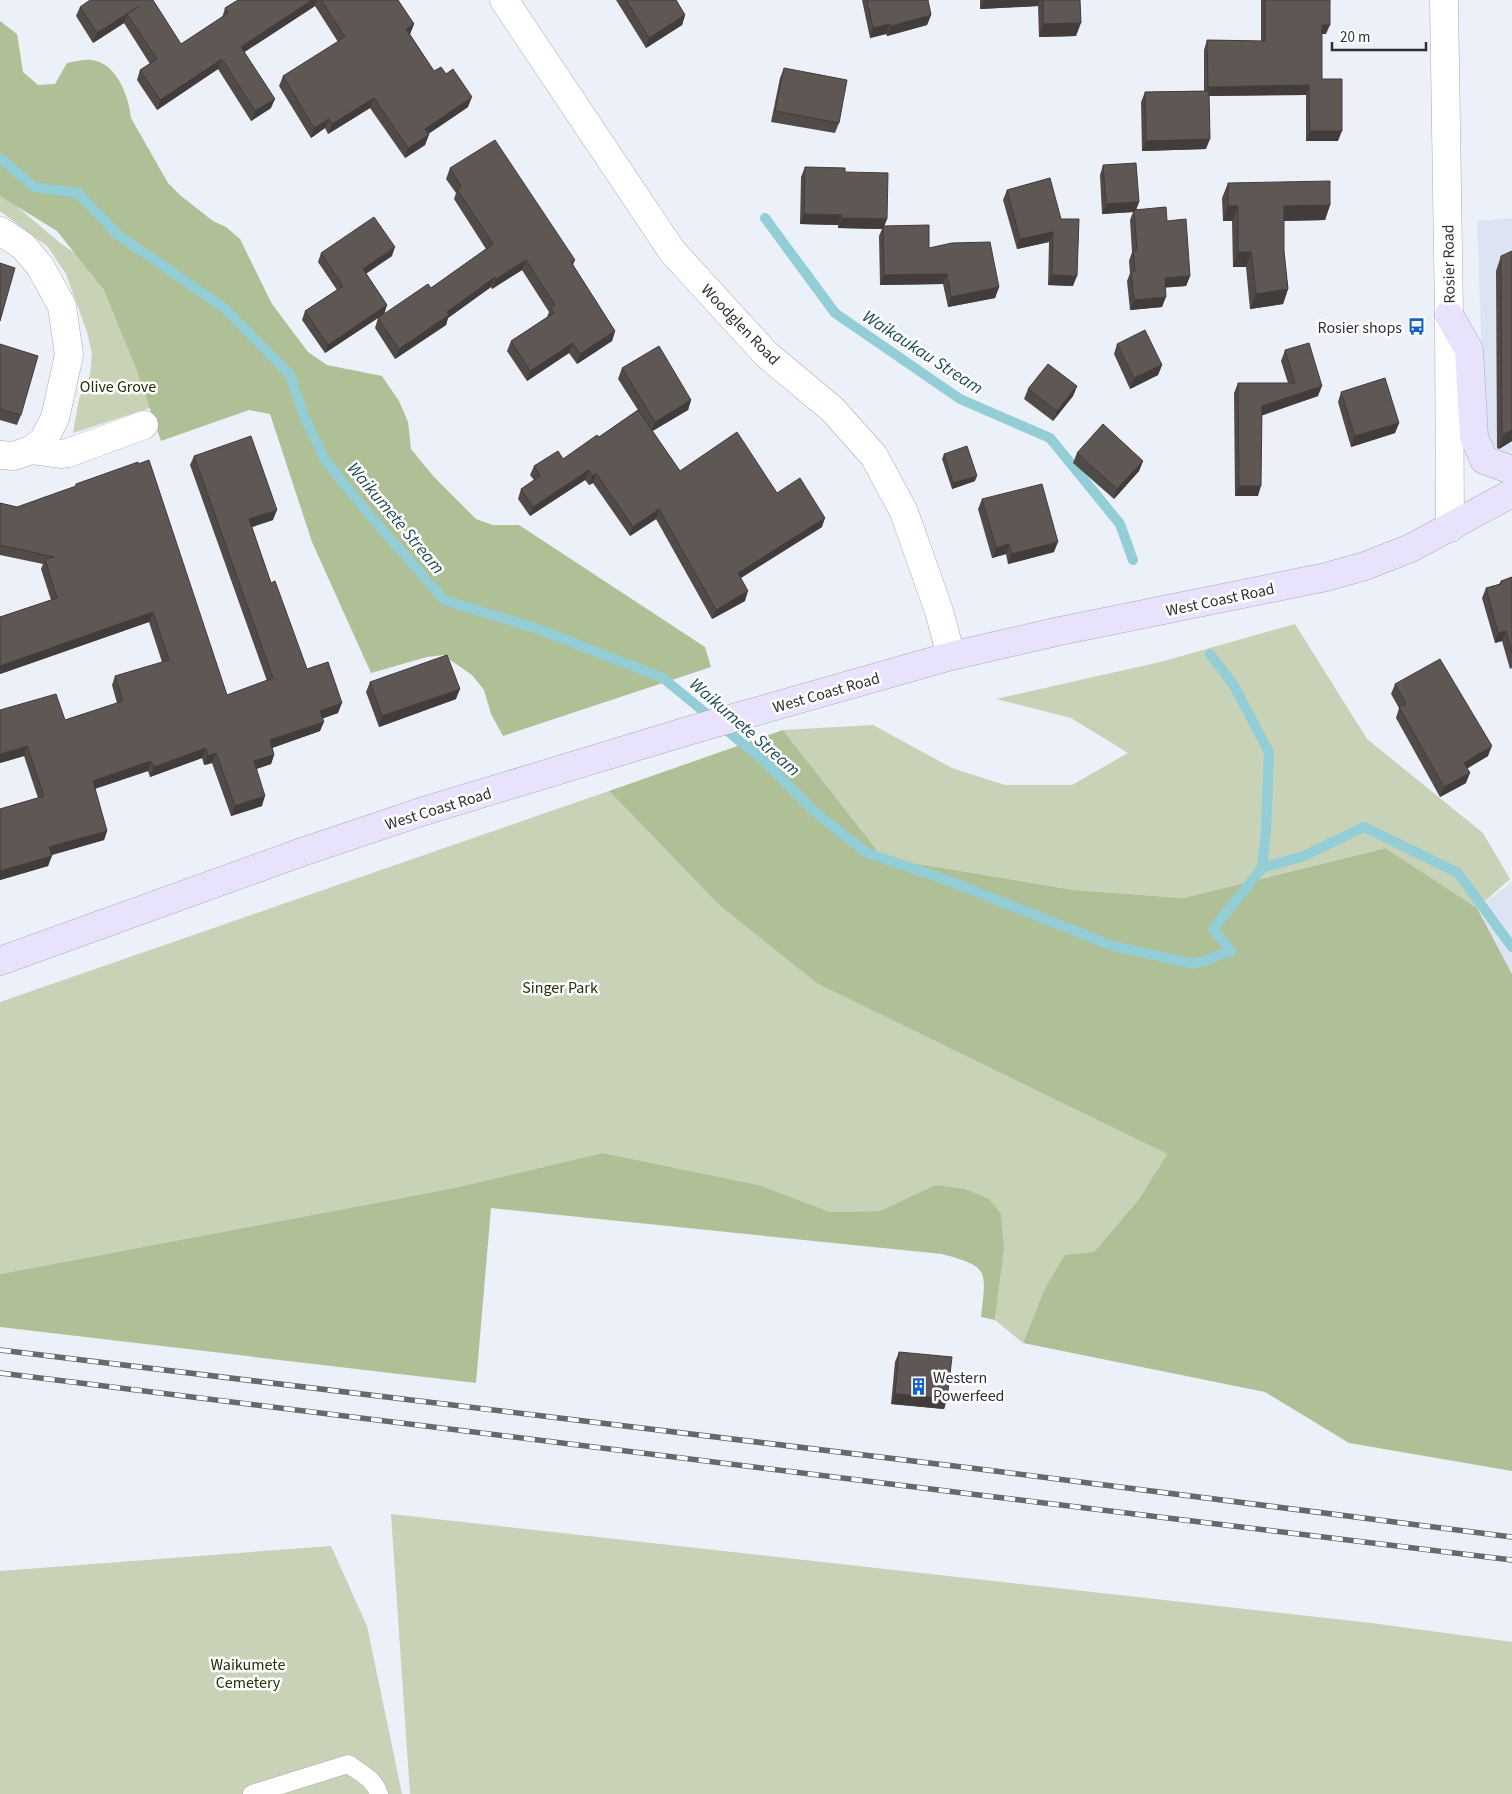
<svg xmlns="http://www.w3.org/2000/svg" width="1512" height="1794" font-family="'Source Sans 3',sans-serif">
<style>
.built{fill:#dce4f3}
.green{fill:#c7d2b6}
.forest{fill:#b0c096}
.lines{fill:none;stroke-linecap:round;stroke-linejoin:round}
.stream{stroke:#93cdd6;stroke-width:10}
.service-casing{stroke:#a7abb2;stroke-width:19}
.minor-casing{stroke:#a7abb2;stroke-width:29}
.tertiary-casing{stroke:#a7abb2;stroke-width:29}
.secondary-casing{stroke:#a7abb2;stroke-width:29}
.service{stroke:#fff;stroke-width:18}
.minor{stroke:#fff;stroke-width:28}
.tertiary{stroke:#fff;stroke-width:28}
.secondary{stroke:#e9e2fd;stroke-width:28}
.rail-casing{stroke:#65686c;stroke-width:5.5}
.rail{stroke:#fff;stroke-width:4;stroke-dasharray:11;stroke-linecap:butt}
.wall{fill:#514b47}
.shaded-wall{fill:#423d3a}
.building{fill:#5e5753;stroke:#423d3a}
.labels{text-anchor:middle;stroke-width:5;stroke-linejoin:round;paint-order:stroke}
.street-label{font-size:16px;fill:#2d2f32;stroke:#fff}
.poi-label{font-size:16px;fill:#2d2f32;stroke:#fff;text-anchor:end}
.park-label{font-size:16px;fill:#233000;stroke:#fff}
.water-label{font-size:18px;font-style:italic;fill:#1d4f56;stroke:#fff}
</style>
<rect width="100%" height="100%" fill="#ecf0f8"/>
<!-- built -->
<g class="built">
<polygon points="1512,218 1512,451 1508,453 1485,442 1477,221"/>
<polygon points="1512,882 1512,974 1477,908"/>
</g>
<!-- green -->
<g class="green">
<polygon points="0,192 60,243 117,282 156,406 73,433 79,399 90,375 92,354 87,332 66,274 48,247 0,211"/>
<polygon points="1295,624 1367,739 1483,833 1510,879 1477,908 1384,848 1183,898 1074,890 883,858 783,730 873,725 952,768 1005,785 1072,785 1128,753 1071,718 996,699 1160,662"/>
<polygon points="609,791 720,906 818,984 1167,1154 1139,1199 1094,1252 1044,1290 1023,1343 995,1320 1004,1250 935,1185 880,1211 831,1212 759,1185 603,1153 454,1188 0,1274 0,1002"/>
<polygon points="391,1514 1371,1623 1512,1642 1512,1794 410,1794"/>
<polygon points="331,1546 367,1626 402,1794 0,1794 0,1571"/>
</g>
<!-- forest -->
<g class="forest">
<path d="M0,21L17,34L23,72L38,85L55,84L67,63C74,62 83,59 91,60C116,62 129,96 131,118L168,183L181,196L213,221L226,227L240,239L272,304L308,352L327,365L382,376L399,401L408,422L411,449L434,477L476,519L493,525H519L705,647L711,667L503,736L491,714L484,690L472,675L443,655L427,657L371,673L312,542L270,414L249,410L161,441L136,368L104,290L57,231L0,196Z"/>
<polygon points="783,730 883,858 1074,890 1183,898 1385,848 1477,908 1512,974 1512,1471 1349,1443 1265,1392 1023,1343 1044,1290 1065,1255 1094,1252 1139,1199 1167,1154 818,984 720,906 609,791"/>
<path d="M603,1153L759,1185L831,1212L880,1211L935,1185L965,1189L989,1199L1001,1214L1004,1250L995,1320L981,1317C986,1270 990,1267 942,1254L491,1208L476,1383L0,1327V1274L454,1188Z"/>
</g>
<g class="lines">
<!-- stream -->
<g class="stream">
<polyline points="0,158 34,187 78,193 118,235 223,307 290,375 303,414 325,460 367,512 444,600 538,629 663,678 764,761 816,813 867,853 944,879 1113,946 1194,964 1231,951 1213,929 1262,868 1304,856 1364,827 1458,873 1512,947"/>
<polyline points="765,218 835,313 960,399 1050,438 1120,524 1133,560"/>
<polyline points="1210,654 1233,684 1269,752 1266,832 1262,868"/>
</g>
<defs>
<path id="service" d="M252,1794L348,1764C361,1773 374,1779 379,1794"/>
<g id="minor">
<polyline points="504,0 672,251 766,354 832,409 874,456 904,512 939,611 951,656"/>
<polyline points="0,231 23,246 40,266 62,306 69,355 55,418 43,441 31,450 14,456 0,455"/>
<polyline points="31,450 60,454 68,453 144,425"/>
</g>
<polyline id="tertiary" points="1444,0 1449,315 1450,528"/>
<g id="secondary">
<polyline points="1449,315 1469,350 1474,437 1484,460 1512,470"/>
<polyline points="0,961 302,852 424,811 691,730 951,656 1060,631 1326,577 1365,566 1411,548 1512,493"/>
</g>
</defs>
<!-- service casing -->
<use href="#service" class="service-casing"/>
<!-- minor casing -->
<use href="#minor" class="minor-casing"/>
<!-- tertiary casing -->
<use href="#tertiary" class="tertiary-casing"/>
<!-- secondary casing -->
<use href="#secondary" class="secondary-casing"/>
<!-- service -->
<use href="#service" class="service"/>
<!-- minor -->
<use href="#minor" class="minor"/>
<!-- tertiary -->
<use href="#tertiary" class="tertiary"/>
<!-- secondary -->
<use href="#secondary" class="secondary"/>
<defs>
<g id="rail">
<polyline points="0,1350 987,1470 1512,1537"/>
<polyline points="0,1373 987,1496 1512,1560"/>
</g>
</defs>
<!-- rail casing -->
<use href="#rail" class="rail-casing"/>
<!-- rail -->
<use href="#rail" class="rail"/>
</g>
<!-- wall -->
<g class="wall">
<polygon points="145,0 181,44 222,18 225,8 238,0 398,0 414,24 410,34 434,71 468,107 428,134 425,145 405,158 370,108 328,134 325,128 311,138 279,86 283,76 338,42 315,6 244,52 271,108 251,121 218,69 157,110 137,80 140,70 150,64 124,23 93,43 76,16 80,7"/>
<polygon points="616,0 676,0 685,15 682,25 646,48"/>
<polygon points="862,0 928,0 931,15 927,25 887,36 886,34 870,38"/>
<polygon points="980,0 1080,0 1076,36 1039,37 1038,6 980,9"/>
<polygon points="1261,0 1330,0 1326,34 1322,34 1322,79 1338,141 1306,141 1306,95 1209,96 1206,149 1142,151 1141,102 1145,92 1204,91 1204,50 1207,40 1261,41"/>
<polygon points="784,68 839,123 835,133 771,122 780,78"/>
<polygon points="1103,165 1139,202 1136,210 1167,221 1190,276 1186,286 1166,287 1162,307 1130,310 1127,281 1130,273 1129,261 1132,252 1130,220 1133,212 1102,214 1100,175"/>
<polygon points="805,167 845,172 887,219 884,226 929,248 999,287 995,298 948,307 943,284 880,285 879,236 882,229 838,228 838,225 800,224 801,177"/>
<polygon points="450,168 575,260 573,265 615,331 612,341 577,364 569,353 527,381 507,351 511,341 547,317 549,312 522,270 492,289 491,287 448,318 446,325 395,359 375,328 378,318 431,288 486,249 454,199 456,193 446,179"/>
<polygon points="1050,178 1073,286 1048,285 1049,242 1017,249 1003,200 1007,190"/>
<polygon points="1228,183 1330,205 1325,220 1284,221 1284,251 1288,289 1283,304 1250,309 1246,267 1233,267 1232,221 1223,221 1222,198"/>
<polygon points="321,253 392,256 366,273 387,305 384,314 325,353 302,320 305,311 337,290 318,262"/>
<polygon points="1501,256 1512,441 1499,449 1497,448 1496,271"/>
<polygon points="0,344 21,415 17,425 0,420"/>
<polygon points="1117,344 1162,365 1158,375 1130,389 1114,354"/>
<polygon points="1285,350 1318,396 1262,415 1258,496 1235,496 1234,393 1238,383 1288,383 1281,361"/>
<polygon points="622,368 691,400 688,410 652,431 680,471 777,493 822,527 741,578 745,601 712,619 656,519 630,536 593,483 589,485 585,480 530,516 518,499 521,489 534,480 530,475 534,466 563,459 599,437 638,410 618,379"/>
<polygon points="1077,386 1073,396 1053,421 1024,399 1028,389"/>
<polygon points="1341,392 1399,423 1395,433 1351,447 1338,402"/>
<polygon points="1077,453 1143,461 1139,471 1114,499 1073,463"/>
<polygon points="944,454 975,481 952,489 942,459"/>
<polygon points="194,456 273,520 252,527 271,583 307,669 338,713 323,718 320,731 272,748 274,755 271,764 256,769 262,806 231,816 212,763 204,765 202,758 150,777 148,771 95,789 107,831 104,840 51,855 48,866 0,880 0,809 38,798 24,756 0,763 65,720 117,703 112,685 115,676 162,662 149,622 0,674 0,617 51,600 41,569 43,564 0,555 0,503 17,507 75,487 76,484 227,695 267,681 190,465"/>
<polygon points="982,499 1054,552 1008,564 1006,554 992,558 978,509"/>
<polygon points="1512,577 1512,668 1510,669 1502,641 1495,643 1482,598 1486,588 1499,584 1501,581"/>
<polygon points="370,682 456,699 379,727 366,692"/>
<polygon points="1395,684 1488,756 1467,768 1466,783 1440,797 1396,718 1399,708 1391,694"/>
<polygon points="899,1352 947,1399 944,1409 891,1404 895,1362"/>
</g>
<!-- shaded-wall -->
<g class="shaded-wall">
<polygon points="312,0 317,0 315,6 237,57 241,47"/>
<polygon points="984,0 1040,0 1038,6 980,9"/>
<polygon points="139,6 127,14 124,23 93,43 97,33"/>
<polygon points="685,15 682,25 646,48 649,38"/>
<polygon points="931,15 927,25 887,36 891,26"/>
<polygon points="1081,23 1076,36 1039,37 1043,24"/>
<polygon points="414,24 410,34 403,38 406,29"/>
<polygon points="890,24 886,34 870,38 873,28"/>
<polygon points="1322,25 1330,25 1326,34 1318,34"/>
<polygon points="222,59 218,69 157,110 160,100"/>
<polygon points="1309,85 1306,95 1204,96 1208,87"/>
<polygon points="472,97 468,107 421,139 425,129"/>
<polygon points="374,98 370,108 328,134 332,124"/>
<polygon points="275,99 271,108 251,121 255,111"/>
<polygon points="329,119 325,128 311,138 314,128"/>
<polygon points="1310,131 1342,131 1338,141 1306,141"/>
<polygon points="429,135 425,145 405,158 408,148"/>
<polygon points="1210,139 1206,149 1142,151 1146,141"/>
<polygon points="1139,202 1135,212 1134,210 1133,212 1102,214 1106,204"/>
<polygon points="1330,205 1325,220 1278,221 1284,206"/>
<polygon points="1228,206 1238,206 1232,221 1223,221"/>
<polygon points="804,214 842,215 838,225 800,224"/>
<polygon points="842,218 887,219 883,229 883,226 882,229 838,228"/>
<polygon points="1053,232 1049,242 1017,249 1020,239"/>
<polygon points="395,247 392,256 360,278 363,269"/>
<polygon points="1238,252 1251,252 1246,267 1233,267"/>
<polygon points="526,260 522,270 492,289 496,279"/>
<polygon points="947,274 943,284 880,285 884,275"/>
<polygon points="1052,275 1077,276 1073,286 1048,285"/>
<polygon points="1190,276 1186,286 1161,288 1165,278"/>
<polygon points="495,277 491,287 448,318 446,325 395,359 399,349 447,312"/>
<polygon points="999,287 995,298 948,307 951,297"/>
<polygon points="1288,289 1283,304 1250,309 1256,294"/>
<polygon points="1166,297 1162,307 1130,310 1134,300"/>
<polygon points="387,305 384,314 325,353 328,345"/>
<polygon points="615,331 612,341 577,364 580,354"/>
<polygon points="573,343 569,353 527,381 530,371"/>
<polygon points="1162,365 1158,375 1130,389 1134,378"/>
<polygon points="1077,386 1073,396 1053,421 1057,411"/>
<polygon points="1322,386 1318,396 1258,417 1262,406"/>
<polygon points="691,400 688,410 651,432 655,422"/>
<polygon points="1399,423 1395,433 1351,447 1355,436"/>
<polygon points="1512,430 1512,441 1499,449 1504,434"/>
<polygon points="1143,461 1139,471 1114,499 1117,489"/>
<polygon points="589,470 585,480 530,516 533,507"/>
<polygon points="596,473 593,483 589,485 592,476"/>
<polygon points="977,476 975,481 952,489 953,483"/>
<polygon points="1239,486 1261,486 1258,496 1235,496"/>
<polygon points="659,509 656,519 630,536 633,527"/>
<polygon points="277,510 273,520 246,529 249,519"/>
<polygon points="825,518 822,527 734,582 738,573"/>
<polygon points="1058,542 1054,552 1008,564 1012,554"/>
<polygon points="1009,544 1006,554 992,558 996,548"/>
<polygon points="748,591 745,601 712,619 716,610"/>
<polygon points="153,612 149,622 0,674 0,666"/>
<polygon points="1506,631 1502,641 1495,643 1498,633"/>
<polygon points="460,689 456,699 379,727 382,716"/>
<polygon points="342,703 338,713 316,721 320,711"/>
<polygon points="324,722 320,731 266,750 270,740"/>
<polygon points="27,746 24,756 0,763 0,754"/>
<polygon points="1492,746 1488,756 1460,773 1464,763"/>
<polygon points="206,748 202,758 150,777 154,767"/>
<polygon points="216,753 212,763 204,765 208,756"/>
<polygon points="274,755 271,764 250,771 254,761"/>
<polygon points="151,761 148,771 90,790 93,781"/>
<polygon points="1470,773 1466,783 1440,797 1444,787"/>
<polygon points="265,796 262,806 231,816 235,806"/>
<polygon points="107,831 104,840 45,857 49,847"/>
<polygon points="52,856 48,866 0,880 0,871"/>
<polygon points="895,1394 947,1399 944,1409 891,1404"/>
</g>
<!-- building -->
<g class="building">
<polygon points="90,0 145,0 146,1 148,0 153,0 181,44 228,13 225,8 238,0 312,0 241,47 275,99 255,111 222,59 160,100 140,70 157,59 127,14 139,6 97,33 80,7"/>
<polygon points="321,0 398,0 414,24 406,29 434,71 441,67 446,74 453,69 472,97 425,129 429,135 408,148 374,98 332,124 329,119 314,128 283,76 345,37"/>
<polygon points="626,0 676,0 685,15 649,38"/>
<polygon points="867,0 928,0 931,15 891,26 890,24 873,28"/>
<polygon points="1043,0 1080,0 1081,23 1043,24"/>
<polygon points="1265,0 1330,0 1330,25 1322,25 1322,79 1342,79 1342,131 1310,131 1309,85 1208,87 1207,40 1265,41"/>
<polygon points="784,68 847,80 839,123 775,111"/>
<polygon points="1209,91 1210,139 1146,141 1145,92"/>
<polygon points="495,140 575,260 571,262 615,331 580,354 573,343 530,371 511,341 554,313 551,308 555,305 526,260 496,279 495,277 447,312 449,315 399,349 378,318 428,284 431,288 493,244 457,189 461,186 450,168"/>
<polygon points="1136,163 1139,202 1106,204 1103,165"/>
<polygon points="805,167 845,168 845,172 888,173 887,219 842,218 842,215 804,214"/>
<polygon points="1050,178 1061,219 1079,219 1077,276 1052,275 1053,232 1020,239 1007,190"/>
<polygon points="1330,181 1330,205 1284,206 1284,251 1288,289 1256,294 1251,252 1238,252 1238,206 1228,206 1228,183"/>
<polygon points="1166,207 1167,221 1186,219 1190,276 1165,278 1166,297 1134,300 1131,271 1135,271 1133,251 1137,250 1134,210"/>
<polygon points="374,217 395,247 363,269 387,305 328,345 305,311 343,286 321,253"/>
<polygon points="929,225 929,248 952,243 990,242 999,287 951,297 947,274 884,275 883,226"/>
<polygon points="1512,251 1512,430 1504,434 1502,434 1501,256"/>
<polygon points="0,263 15,268 0,321"/>
<polygon points="1145,330 1162,365 1134,378 1117,344"/>
<polygon points="1309,343 1322,386 1262,406 1261,486 1239,486 1238,383 1295,383 1285,350"/>
<polygon points="0,344 38,356 21,415 0,409"/>
<polygon points="659,346 691,400 655,422 622,368"/>
<polygon points="1048,364 1077,386 1057,411 1028,389"/>
<polygon points="1385,378 1399,423 1355,436 1341,392"/>
<polygon points="638,410 680,471 737,432 777,493 800,478 825,518 738,573 748,591 716,610 659,509 633,527 596,473 592,476 589,470 533,507 521,489 540,476 534,466 558,451 563,459 597,435 599,437"/>
<polygon points="1103,424 1143,461 1117,489 1077,453"/>
<polygon points="251,436 277,510 249,519 271,583 275,581 307,669 328,662 342,703 320,711 324,722 270,740 274,755 254,761 265,796 235,806 216,753 208,756 206,748 154,767 151,761 93,781 107,831 49,847 52,856 0,871 0,809 44,796 27,746 0,754 0,710 56,694 65,720 123,701 115,676 169,660 153,612 0,666 0,617 57,598 45,559 54,557 0,545 0,503 17,507 76,486 76,484 138,462 138,464 149,460 227,695 273,678 194,456"/>
<polygon points="967,446 977,476 953,483 944,454"/>
<polygon points="1042,484 1058,542 1012,554 1009,544 996,548 982,499"/>
<polygon points="1512,577 1512,653 1506,631 1498,633 1486,588 1501,584 1501,581"/>
<polygon points="447,655 460,689 382,716 370,682"/>
<polygon points="1440,659 1492,746 1464,763 1470,773 1444,787 1399,707 1406,704 1395,684"/>
<polygon points="899,1352 952,1357 947,1399 895,1394"/>
</g>
<!-- icons -->
<defs>
<symbol id="bus-bare" viewBox="-9 -9 18 18"><path d="M-5-6H5V4H4V6H2V4H-2V6H-4V4H-5ZM-3.5-4V0h7V-4ZM-3.5 1.2v1.5H-2V1.2ZM2 1.2v1.5H3.5V1.2Z" fill="#1161cb" stroke="#fff" stroke-width="2.5" paint-order="stroke"/></symbol>
<symbol id="building-bare" viewBox="-9 -9 18 18"><path d="M-4-6H4V6H1V3H-1V6H-4ZM-2.5-4.3h1.7v1.8h-1.7ZM.8-4.3h1.7v1.8H.8ZM-2.5-1h1.7V.8h-1.7ZM.8-1h1.7V.8H.8Z" fill="#1161cb" stroke="#fff" stroke-width="2.5" paint-order="stroke"/></symbol>
</defs>
<g fill-rule="evenodd">
<use href="#bus-bare" x="1404" y="314" width="25" height="25"/>
<use href="#building-bare" x="906" y="1374" width="25" height="25"/>
</g>
<g class="labels">
<!-- street labels -->
<g class="street-label">
<text transform="translate(1448 264) rotate(-91)" y="6">Rosier Road</text>
<text transform="translate(741 324) rotate(46)" y="6">Woodglen Road</text>
<text transform="translate(1220 599) rotate(-12)" y="6">West Coast Road</text>
<text transform="translate(826 692) rotate(-16)" y="6">West Coast Road</text>
<text transform="translate(438 808) rotate(-17)" y="6">West Coast Road</text>
</g>
<!-- poi labels -->
<g class="poi-label">
<text x="1402" y="333">Rosier shops</text>
<text x="933" y="1383" text-anchor="start">Western<tspan x="933" dy="18">Powerfeed</tspan></text>
</g>
<!-- park labels -->
<g class="park-label">
<text x="118" y="392">Olive Grove</text>
<text x="560" y="993">Singer Park</text>
<text x="248" y="1670">Waikumete<tspan x="248" dy="18">Cemetery</tspan></text>
</g>
<!-- water labels -->
<g class="water-label">
<text transform="translate(923 352) rotate(33)" y="6">Waikaukau Stream</text>
<text transform="translate(396 518) rotate(50)" y="6">Waikumete Stream</text>
<text transform="translate(745 727) rotate(41)" y="6">Waikumete Stream</text>
</g>
</g>
<!-- scale -->
<path d="M1332 42v8h94v-8" fill="none" stroke="#2d2f32" stroke-width="2.5"/>
<text x="1340" y="42" font-size="15" fill="#2d2f32" stroke="#ffffff" stroke-width="4" paint-order="stroke">20 m</text>
</svg>
